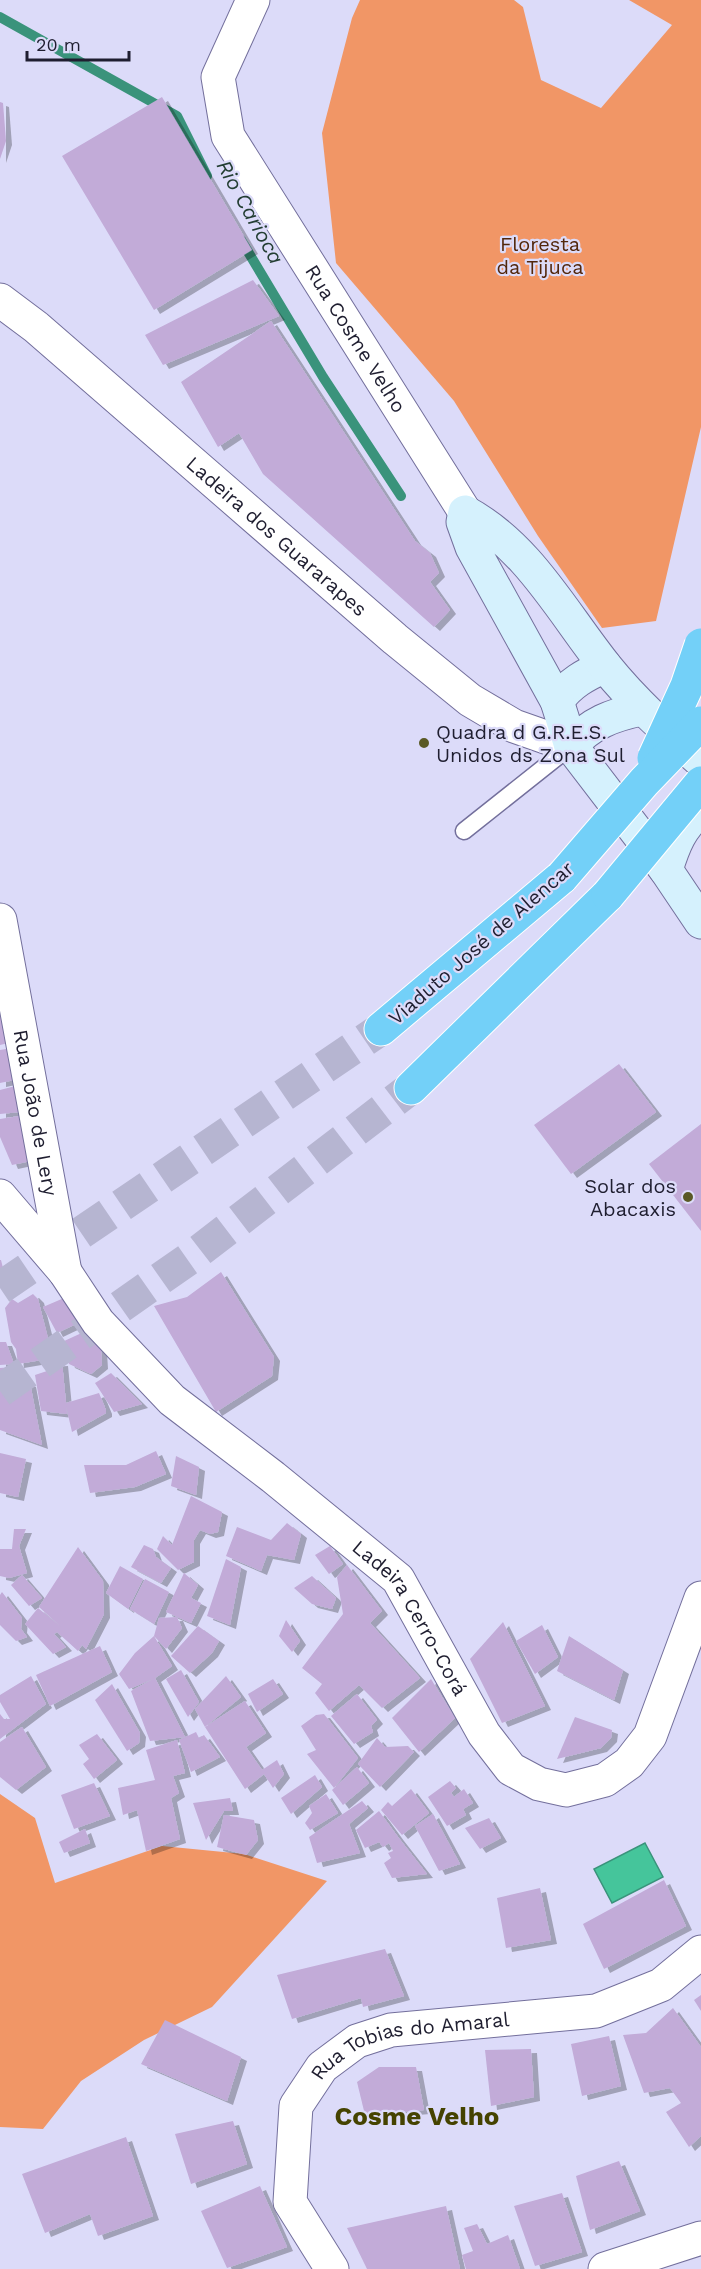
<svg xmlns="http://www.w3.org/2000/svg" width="701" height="2269" font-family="'Work Sans',sans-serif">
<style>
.forest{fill:#f19666}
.water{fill:#45c59b;stroke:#3a937b;stroke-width:1.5}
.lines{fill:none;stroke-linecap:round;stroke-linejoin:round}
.stream{stroke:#3a937b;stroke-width:10}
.building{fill:#c2abd8;filter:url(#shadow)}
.highway-tunnel{stroke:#b6b5d1;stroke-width:33;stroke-dasharray:33 16;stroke-linecap:butt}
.lane-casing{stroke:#736f9c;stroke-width:19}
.street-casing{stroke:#736f9c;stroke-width:35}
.secondary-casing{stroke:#736f9c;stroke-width:35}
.highway-casing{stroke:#fff;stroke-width:35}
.lane{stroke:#fff;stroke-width:16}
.street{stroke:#fff;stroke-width:33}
.secondary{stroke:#d5f1fd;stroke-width:33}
.highway{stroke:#73d0f8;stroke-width:33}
.highway-bridge-casing{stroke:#fff;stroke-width:35;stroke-linecap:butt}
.highway-bridge{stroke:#73d0f8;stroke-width:33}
.poi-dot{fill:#5a5925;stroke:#dcdbf9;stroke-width:2}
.labels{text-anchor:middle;stroke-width:4.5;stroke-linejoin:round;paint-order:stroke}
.park-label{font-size:20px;fill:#52260b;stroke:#dcdbf9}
.street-label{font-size:20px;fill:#1f1e30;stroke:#dcdbf9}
.poi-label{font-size:20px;fill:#1f1e30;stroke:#dcdbf9;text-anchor:start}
.water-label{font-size:21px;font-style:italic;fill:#233e33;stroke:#dcdbf9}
.district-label{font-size:26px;font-weight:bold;fill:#454300;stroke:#dcdbf9}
</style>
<defs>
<filter id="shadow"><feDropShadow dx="6" dy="4" stdDeviation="0" flood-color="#0004"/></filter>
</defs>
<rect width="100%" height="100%" fill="#dcdbf9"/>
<!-- forest -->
<g class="forest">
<polygon points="360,0 514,0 523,7 541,80 601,108 672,25 629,0 701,0 701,427 656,621 602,628 538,536 454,401 336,263 322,133 352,18"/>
<polygon points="0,1794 35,1818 55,1883 162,1846 244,1854 327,1881 212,2007 144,2040 81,2081 43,2129 0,2127"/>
</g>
<!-- water -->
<polygon class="water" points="645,1843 663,1877 612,1903 594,1869"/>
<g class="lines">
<!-- stream -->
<g class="stream">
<polyline points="0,17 177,116 207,176"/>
<polyline points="241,240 323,377 401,496"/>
</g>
</g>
<!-- building -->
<g class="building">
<polygon points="162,97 252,250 154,310 62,156"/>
<polygon points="0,102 3,103 6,141 0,159"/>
<polygon points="253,280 279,316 163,365 145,335"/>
<polygon points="271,321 415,541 430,553 439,573 430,582 450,610 434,627 263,474 239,433 218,447 181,382"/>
<polygon points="0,1017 7,1017 17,1041 0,1045"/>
<polygon points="18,1047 24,1078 0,1083 0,1050"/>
<polygon points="619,1064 656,1112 571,1174 534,1125"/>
<polygon points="23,1084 30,1111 0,1114 0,1090"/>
<polygon points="32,1114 40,1159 12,1165 0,1137 0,1119"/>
<polygon points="701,1124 701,1231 649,1164"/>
<polygon points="0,1260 1,1260 7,1284 0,1282"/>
<polygon points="221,1272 274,1357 272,1376 216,1412 154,1306 187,1297"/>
<polygon points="33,1294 38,1299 53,1358 18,1364 16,1349 11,1342 5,1308 12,1299 18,1303"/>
<polygon points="64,1298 78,1323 57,1333 43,1307"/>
<polygon points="86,1331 101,1349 102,1365 91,1374 69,1364 62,1342"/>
<polygon points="0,1342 6,1342 14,1364 0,1365"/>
<polygon points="62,1362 66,1403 99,1393 106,1410 106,1413 72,1432 66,1406 67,1414 41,1411 35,1375 47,1371 45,1363"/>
<polygon points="14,1367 13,1386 21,1387 22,1380 30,1383 42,1445 0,1430 0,1368"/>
<polygon points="111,1373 142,1404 114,1412 95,1383"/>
<polygon points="156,1451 166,1474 135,1487 90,1493 84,1465 126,1465"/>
<polygon points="0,1453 26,1459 18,1497 0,1493"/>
<polygon points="176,1456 199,1467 196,1495 171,1486"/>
<polygon points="191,1496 222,1512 218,1532 210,1534 200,1530 194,1540 194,1562 178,1570 157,1549 163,1536 172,1545"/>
<polygon points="287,1523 301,1534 294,1560 267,1555 261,1571 226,1556 237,1527 271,1540"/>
<polygon points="14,1529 26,1529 19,1546 27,1573 9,1578 0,1576 0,1549 12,1549"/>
<polygon points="144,1545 153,1549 156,1557 171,1568 161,1583 131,1567"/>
<polygon points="330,1546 343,1564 329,1574 315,1555"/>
<polygon points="78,1547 103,1581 104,1614 86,1649 82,1645 78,1651 57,1632 54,1634 66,1647 53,1654 25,1624 38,1608 61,1627 39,1607"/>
<polygon points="226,1559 241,1567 230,1625 207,1616"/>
<polygon points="347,1565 382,1611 370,1623 420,1678 382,1708 359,1685 329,1711 315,1693 322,1684 302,1668 343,1614 337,1577"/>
<polygon points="120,1566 143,1579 128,1609 106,1593"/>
<polygon points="184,1573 198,1585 191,1598 201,1603 191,1623 166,1612"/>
<polygon points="22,1575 42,1598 29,1606 11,1585"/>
<polygon points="312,1576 336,1598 332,1609 312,1604 294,1588"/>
<polygon points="145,1579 169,1592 154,1624 130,1609"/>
<polygon points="2,1592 22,1618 21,1629 27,1637 16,1641 0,1625 0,1595"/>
<polygon points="177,1617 182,1628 166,1649 154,1636 172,1666 155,1678 185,1737 150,1741 131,1691 153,1679 129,1689 119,1674 135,1653 154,1636 159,1618"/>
<polygon points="286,1620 300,1641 292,1652 279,1636"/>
<polygon points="503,1622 545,1706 502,1723 470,1659"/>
<polygon points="542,1625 558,1657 535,1674 516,1641"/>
<polygon points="198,1626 219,1641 212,1653 190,1673 171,1656"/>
<polygon points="569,1636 623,1670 614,1700 557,1671"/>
<polygon points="100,1646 112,1672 50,1706 36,1675"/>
<polygon points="181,1670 199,1702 188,1717 166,1679"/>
<polygon points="31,1676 46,1704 0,1739 0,1714 4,1719 10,1719 0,1702 0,1695"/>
<polygon points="226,1676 241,1697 205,1727 195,1709"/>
<polygon points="273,1679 283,1694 257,1712 248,1694"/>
<polygon points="431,1679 455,1718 419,1752 392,1718"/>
<polygon points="112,1684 140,1733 139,1743 127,1751 95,1700"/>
<polygon points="357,1694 377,1720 371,1726 373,1732 354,1744 331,1716"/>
<polygon points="245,1701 266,1733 246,1747 262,1770 277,1760 284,1774 273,1788 264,1774 245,1789 205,1727"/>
<polygon points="324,1714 358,1758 334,1788 307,1754 316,1750 301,1726 316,1715"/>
<polygon points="575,1717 612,1730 611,1738 601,1748 557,1759"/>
<polygon points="22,1727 46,1767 16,1790 0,1777 0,1742"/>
<polygon points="196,1732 199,1738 204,1735 220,1757 191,1772 179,1740"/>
<polygon points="97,1734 117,1760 94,1779 83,1764 89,1759 79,1745"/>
<polygon points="377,1738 385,1747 408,1746 414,1752 380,1787 358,1764"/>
<polygon points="177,1740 185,1773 173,1776 179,1793 171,1798 180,1839 146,1851 137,1810 123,1815 118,1788 155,1780 146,1750"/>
<polygon points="357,1767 369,1783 343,1805 332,1790"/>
<polygon points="315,1775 322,1787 291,1814 281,1798"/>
<polygon points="450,1781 456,1788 451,1793 454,1797 464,1789 473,1803 463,1809 466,1815 447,1826 428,1797"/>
<polygon points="94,1783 110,1816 74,1829 61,1795"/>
<polygon points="411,1789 429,1813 402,1835 381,1810 388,1802 392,1806"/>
<polygon points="326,1794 338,1813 310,1830 305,1823 312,1813 309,1806"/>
<polygon points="230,1798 233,1811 224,1811 206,1840 193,1803"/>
<polygon points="362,1801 368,1808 349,1824 360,1853 317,1863 309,1837"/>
<polygon points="379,1811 398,1837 427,1874 392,1878 384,1863 391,1858 388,1853 393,1851 389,1843 383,1847 379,1842 365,1848 356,1830"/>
<polygon points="433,1814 460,1864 439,1871 415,1826"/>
<polygon points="224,1815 254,1820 258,1840 246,1855 217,1847"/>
<polygon points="489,1818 501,1838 480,1849 465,1828"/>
<polygon points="85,1829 90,1843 64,1853 59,1842"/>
<polygon points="664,1880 686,1926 604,1969 583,1924"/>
<polygon points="540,1888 551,1940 506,1948 497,1898"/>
<polygon points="385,1949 404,1996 363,2007 361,1998 292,2019 277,1975"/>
<polygon points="701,1995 701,2011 694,2000"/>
<polygon points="673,2008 701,2047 701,2136 689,2147 666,2112 681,2103 670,2088 644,2093 623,2035 646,2033"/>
<polygon points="165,2020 241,2057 227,2101 141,2064"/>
<polygon points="609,2036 621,2086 582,2096 571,2044"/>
<polygon points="531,2049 534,2097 491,2106 485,2050"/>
<polygon points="379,2067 416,2067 424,2110 365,2115 357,2082"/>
<polygon points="233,2121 247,2164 191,2184 175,2134"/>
<polygon points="126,2137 153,2216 98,2236 90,2214 45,2233 22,2174"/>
<polygon points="619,2161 640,2211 590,2230 576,2176"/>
<polygon points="260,2186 287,2247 227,2268 201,2211"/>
<polygon points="562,2193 582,2252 535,2266 514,2206"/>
<polygon points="446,2206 460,2269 367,2269 347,2228"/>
<polygon points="477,2224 487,2244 508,2235 520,2269 466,2269 462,2255 473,2251 464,2228"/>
</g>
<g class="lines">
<!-- highway-tunnel -->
<g class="highway-tunnel">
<polyline points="0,1288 381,1029"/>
<polyline points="0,1391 190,1258 411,1088"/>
</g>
<defs>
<polyline id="lane" points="464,831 571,746"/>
<g id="street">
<path id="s1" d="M253,0L218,77L228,136L465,512"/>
<path id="s2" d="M0,300L36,327L395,639L470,700L514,726L571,746"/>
<path id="s3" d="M0,920L65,1272"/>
<path id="s4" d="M0,1196L65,1272L98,1322L172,1400L273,1477L398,1579L484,1734L511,1769L539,1784L566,1790L605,1780L629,1763L650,1736L701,1598"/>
<path id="s5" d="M332,2269L290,2202L296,2106L322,2067L357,2041L391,2030L596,2011L661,1985L701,1952"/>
<polyline points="605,2269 701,2238"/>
</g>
<g id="secondary">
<path d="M557,701C570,683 585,675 605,666"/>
<path d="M571,746C590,723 613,715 641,709"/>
<path d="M701,761C667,731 635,703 606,667C562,612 529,547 465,512L463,522L472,547L557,701L571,746L666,870L701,922"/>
<path d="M666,870C673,847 681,825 701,811"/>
</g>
<g id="highway">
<polyline points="381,1029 562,877"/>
<polyline points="411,1088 608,895"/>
</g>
</defs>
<!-- lane casing -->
<use href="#lane" class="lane-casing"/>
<!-- street casing -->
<use href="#street" class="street-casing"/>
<!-- secondary casing -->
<use href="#secondary" class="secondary-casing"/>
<!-- highway casing -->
<use href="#highway" class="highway-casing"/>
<!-- lane -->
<use href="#lane" class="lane"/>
<!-- street -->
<use href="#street" class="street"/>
<!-- secondary -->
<use href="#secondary" class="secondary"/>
<!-- highway -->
<use href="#highway" class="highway"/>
<defs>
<g id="highway-bridge">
<polyline points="654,758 687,686 701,645"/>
<polyline points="562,877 644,782 701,723"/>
<polyline points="608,895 701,783"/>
</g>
</defs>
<!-- highway-bridge casing -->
<use href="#highway-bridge" class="highway-bridge-casing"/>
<!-- highway-bridge -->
<use href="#highway-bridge" class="highway-bridge"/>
</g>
<!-- markers -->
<g class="poi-dot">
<circle cx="424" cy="743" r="6"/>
<circle cx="688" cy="1197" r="6"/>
</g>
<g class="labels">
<!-- park labels -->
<g class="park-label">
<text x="540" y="251">Floresta<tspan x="540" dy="23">da Tijuca</tspan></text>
</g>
<!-- street labels -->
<g class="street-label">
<text dy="7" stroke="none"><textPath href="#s1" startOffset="384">Rua Cosme Velho</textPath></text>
<text dy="7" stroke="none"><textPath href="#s2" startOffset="364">Ladeira dos Guararapes</textPath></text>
<text transform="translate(481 943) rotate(-41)" y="7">Viaduto José de Alencar</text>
<text dy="7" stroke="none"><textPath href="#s3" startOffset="196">Rua João de Lery</textPath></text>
<text dy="7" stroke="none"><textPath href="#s4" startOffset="594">Ladeira Cerro-Corá</textPath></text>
<text dy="7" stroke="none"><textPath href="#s5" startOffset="315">Rua Tobias do Amaral</textPath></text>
</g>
<!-- poi labels -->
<g class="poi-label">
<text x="436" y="739">Quadra d G.R.E.S.<tspan x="436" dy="23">Unidos ds Zona Sul</tspan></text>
<text x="676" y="1193" text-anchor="end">Solar dos<tspan x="676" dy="23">Abacaxis</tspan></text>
</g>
<!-- water labels -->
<g class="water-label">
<text transform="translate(250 212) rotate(61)" y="7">Rio Carioca</text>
</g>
<!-- district labels -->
<g class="district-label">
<text x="417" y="2125">Cosme Velho</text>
</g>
</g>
<!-- scale -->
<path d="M27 51v9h102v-9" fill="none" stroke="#1f1e30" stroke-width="3"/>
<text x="36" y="51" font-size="18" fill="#1f1e30" stroke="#dcdbf9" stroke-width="4.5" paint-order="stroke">20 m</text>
</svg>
